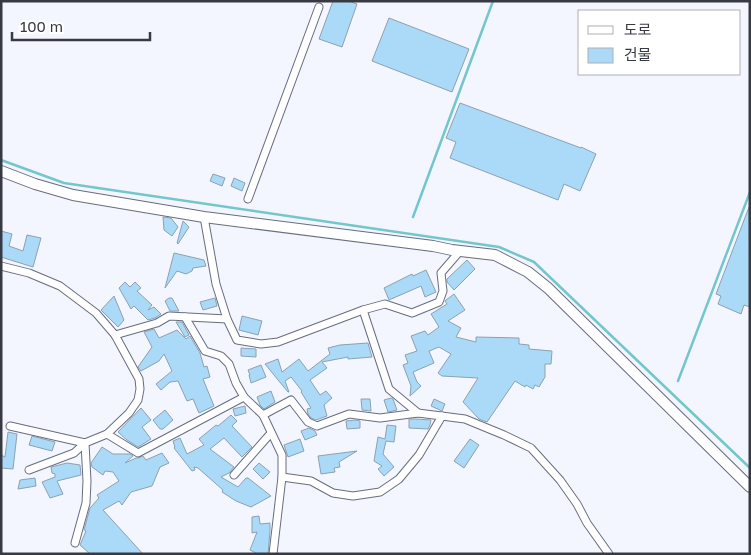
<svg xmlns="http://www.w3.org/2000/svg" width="751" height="555" font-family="'Golos Text','Noto Sans KR',sans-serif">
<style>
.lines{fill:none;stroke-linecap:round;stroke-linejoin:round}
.stream{stroke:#74c6ce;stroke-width:2.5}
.building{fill:#abdaf9;stroke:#8ca1af}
.street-casing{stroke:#676d80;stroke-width:9}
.secondary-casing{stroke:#676d80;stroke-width:12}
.street{stroke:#fff;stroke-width:7}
.secondary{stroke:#fff;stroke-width:10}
</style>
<rect width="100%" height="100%" fill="#f3f6ff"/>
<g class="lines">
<!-- stream -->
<g class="stream">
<polyline points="1,160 64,183 499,247 534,262 750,468"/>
<polyline points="413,217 493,1"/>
<polyline points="678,381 750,192"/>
</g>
</g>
<!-- building -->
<g class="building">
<polygon points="333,1 349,1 357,4 342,47 319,39"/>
<polygon points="389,18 469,49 452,92 372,61"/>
<polygon points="460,103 581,148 581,147 596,154 580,191 564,184 558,200 450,158 456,142 446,138"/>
<polygon points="213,174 225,178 222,186 210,181"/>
<polygon points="234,178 245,183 242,191 231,186"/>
<polygon points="749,207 750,307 744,305 741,314 718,304 721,296 716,294"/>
<polygon points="163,217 171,218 178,227 172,236 164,230"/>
<polygon points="183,221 189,227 178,244 177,243"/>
<polygon points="1,231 12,234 9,246 23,251 27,235 41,238 33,267 1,257"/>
<polygon points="174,253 204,260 206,266 193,268 192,271 186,274 177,271 165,288"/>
<polygon points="467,260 475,269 454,290 447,282 447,279"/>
<polygon points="426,270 436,292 425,297 421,286 389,300 384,288 412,274 413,276"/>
<polygon points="125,282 130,287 135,282 141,288 137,291 152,305 148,310 154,307 161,314 155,318 148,320 134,306 131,309 119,288"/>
<polygon points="454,294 465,310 448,321 461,328 456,337 476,342 476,337 519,338 519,344 529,345 529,349 552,351 551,364 545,364 545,377 539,387 535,385 533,389 526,385 525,387 515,381 487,422 479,419 463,402 478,378 442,376 438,373 451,354 439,347 429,351 434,363 413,372 417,382 421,386 410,396 411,386 403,365 408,363 405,355 417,351 411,336 425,331 428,335 439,327 431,314 447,304 445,301 446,300"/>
<polygon points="114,296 124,320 118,327 101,310"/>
<polygon points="169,298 172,298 179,311 170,311 165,301"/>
<polygon points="215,298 217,306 203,310 200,302"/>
<polygon points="242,316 262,321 258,335 239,330"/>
<polygon points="176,322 182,322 189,335 185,337"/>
<polygon points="154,329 159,338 177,330 186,339 190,336 200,353 204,367 207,366 210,377 203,379 214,406 199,413 193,399 187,401 178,381 170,382 161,390 156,384 172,371 164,354 159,361 141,371 138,367 152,347 144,332"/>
<polygon points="368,343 372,357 348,359 348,357 322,362 327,368 310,380 320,395 326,391 332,398 324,405 327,416 316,420 311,418 308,414 307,409 311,408 301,392 302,391 291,377 285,381 289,392 288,392 265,364 278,359 282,372 299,359 308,371 330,354 328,348 340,345"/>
<polygon points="241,348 256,349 256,357 241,356"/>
<polygon points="261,365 266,377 251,383 249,375 250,375 248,370"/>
<polygon points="271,391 275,402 264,409 260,405 257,397"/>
<polygon points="391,398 393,399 397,410 388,412 384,400"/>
<polygon points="361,399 370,399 371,411 362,410"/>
<polygon points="434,399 445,404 442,411 431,406"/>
<polygon points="245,406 246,413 235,416 233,409"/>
<polygon points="141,408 151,420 142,427 151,439 138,447 127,440 118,432"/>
<polygon points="165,410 173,420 163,429 160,429 153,420"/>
<polygon points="231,415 237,421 232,426 252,447 242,457 224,438 210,449 234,467 229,473 221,477 238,487 246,478 248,478 271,496 251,507 236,501 222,492 223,490 198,468 194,467 195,470 192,471 174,448 175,447 173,441 180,438 187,454 204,445 199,439 216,425 218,426"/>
<polygon points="409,419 416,419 431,420 430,425 428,429 409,428"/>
<polygon points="356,420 360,421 360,428 347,429 346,421"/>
<polygon points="387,425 396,426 394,442 386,441 383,454 394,467 384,476 378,469 382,466 374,461 378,437 385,439"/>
<polygon points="309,428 315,431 317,435 305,440 301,431"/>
<polygon points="8,432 17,434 13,469 1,468 1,455 5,457"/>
<polygon points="32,436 55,442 52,451 29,445"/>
<polygon points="300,439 304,451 288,457 284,445"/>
<polygon points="470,439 479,445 464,468 454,461"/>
<polygon points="102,447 113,454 130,454 133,456 125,463 136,458 138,458 143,456 146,460 162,453 169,463 160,467 152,486 131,492 122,505 119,501 103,510 143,554 90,554 80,545 86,531 84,530 90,508 99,498 97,495 119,481 113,472 105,471 103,475 92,467 91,463"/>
<polygon points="357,451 339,462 340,467 334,468 335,472 321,474 318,456"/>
<polygon points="67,463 80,465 81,475 57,481 63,494 50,498 42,482 55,477 55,474 52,473 51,467"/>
<polygon points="259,463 270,472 263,479 253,469"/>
<polygon points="35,478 36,486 18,489 20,480"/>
<polygon points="259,516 260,524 270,523 270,531 268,554 258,554 250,550 257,532 252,533 252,517"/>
</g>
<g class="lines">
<defs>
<g id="street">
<polyline points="248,199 319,7"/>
<polyline points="204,217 216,284 227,319 237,340 261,344 278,342 363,310 385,304 412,313 439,302 443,291 441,273 460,251"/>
<polyline points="1,266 29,273 60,286 96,313 115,335 157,323 169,316 227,319"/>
<polyline points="363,310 389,389 418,413 465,419 504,435 531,448 560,480 577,504 587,523 609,554"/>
<polyline points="185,317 205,351 221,356 229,364 236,383 244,397"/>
<polyline points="263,415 282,455 282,477 273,554"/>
<polyline points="10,426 85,443 87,481 86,503 75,543"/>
<polyline points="107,434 138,453 244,397 263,415 291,400 308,422 317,426 349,414 380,418 418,413"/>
<polyline points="29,470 74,453 85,443 107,434 129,413 138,400 140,389 139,379 115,335"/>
<polyline points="234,475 271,433"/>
<polyline points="282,477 311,481 333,493 353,496 380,492 399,479 419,455 442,416"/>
</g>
<polyline id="secondary" points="1,171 35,184 73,195 204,217 433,246 452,250 495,255 528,272 548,288 750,487"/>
</defs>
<!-- street casing -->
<use href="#street" class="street-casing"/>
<!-- secondary casing -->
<use href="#secondary" class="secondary-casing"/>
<!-- street -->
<use href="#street" class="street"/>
<!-- secondary -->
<use href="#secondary" class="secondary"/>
</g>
<!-- border -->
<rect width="751" height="555" fill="none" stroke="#383a43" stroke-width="5"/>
<!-- legend -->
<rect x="578" y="10" width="162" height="65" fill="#ffffff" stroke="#afb0b4"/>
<rect x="588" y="26" width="25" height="8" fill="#ffffff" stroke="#afb0b4"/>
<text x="624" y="35" font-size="15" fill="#383a43">도로</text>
<rect x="588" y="48" width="25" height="15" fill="#abdaf9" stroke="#afb0b4"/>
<text x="624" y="60" font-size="15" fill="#383a43">건물</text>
<!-- scale -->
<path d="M12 32v8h138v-8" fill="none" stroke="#383a43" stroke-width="2.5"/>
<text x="20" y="32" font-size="15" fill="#383a43" stroke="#ffffff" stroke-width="4" paint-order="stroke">100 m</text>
</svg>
